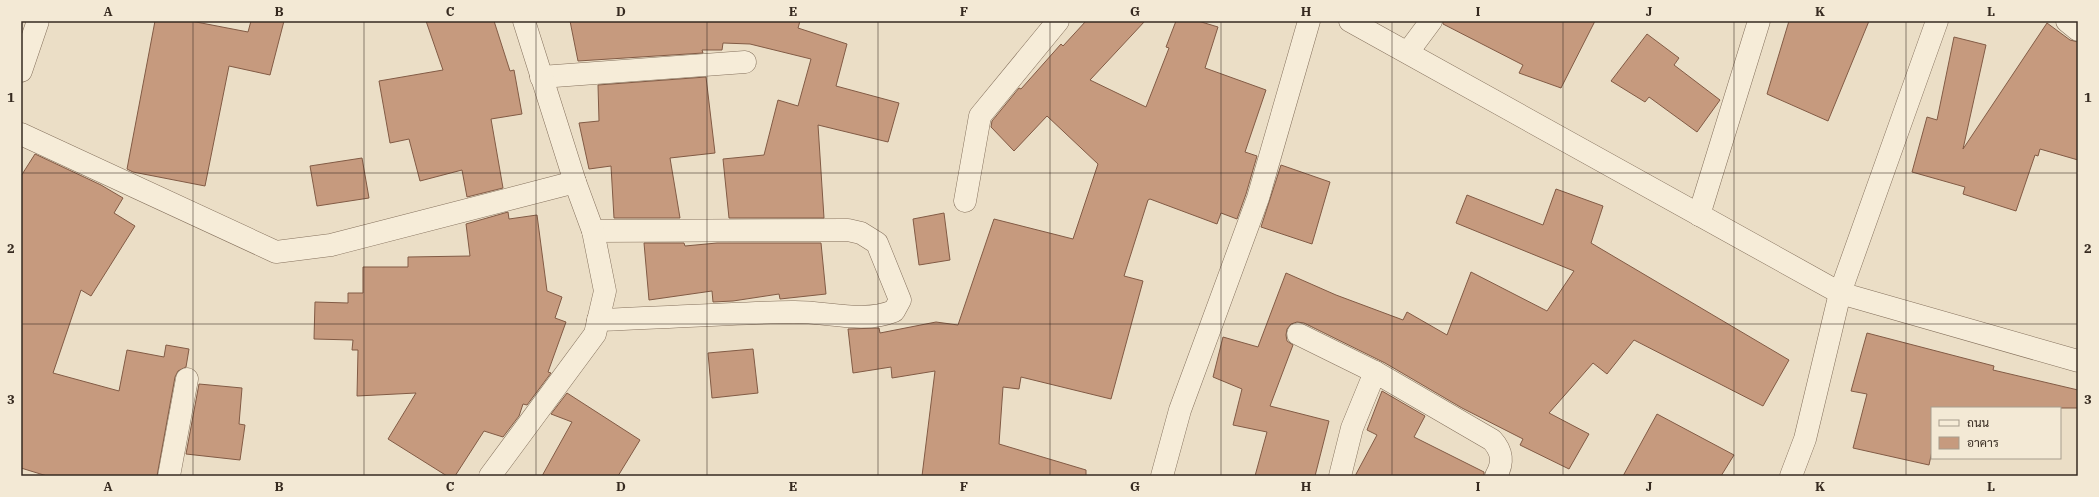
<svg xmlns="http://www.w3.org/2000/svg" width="2099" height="497" font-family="'IBM Plex Serif',Sarabun,serif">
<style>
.building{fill:#c69a7e;stroke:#825b45}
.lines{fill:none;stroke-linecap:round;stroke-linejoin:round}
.minor-casing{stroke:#85715d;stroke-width:23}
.minor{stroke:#f6ecd8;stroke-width:22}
.grid{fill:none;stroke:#362a20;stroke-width:1;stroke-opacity:0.55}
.neatline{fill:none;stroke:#362a20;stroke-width:1.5}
.grid-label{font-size:13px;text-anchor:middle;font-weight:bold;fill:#362a20}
</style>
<rect width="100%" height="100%" fill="#ebdec6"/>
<!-- building -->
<g class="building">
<polygon points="155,21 191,21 248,32 251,21 284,21 270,75 229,66 205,186 133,172 127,169"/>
<polygon points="426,21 494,21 510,71 514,70 522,114 491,119 503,188 467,197 462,170 420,181 409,139 390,143 379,81 443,70"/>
<polygon points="570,21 800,21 798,28 847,44 836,86 899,103 888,142 818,125 824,218 729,218 723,159 764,155 778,100 798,106 811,59 750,44 723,43 722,50 702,50 703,53 578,61"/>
<polygon points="1086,21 1145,21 1090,80 1146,107 1169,48 1166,47 1176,21 1198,21 1218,27 1205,68 1266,90 1245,152 1257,156 1246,194 1237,219 1221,213 1217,224 1150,199 1148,200 1124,276 1143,281 1111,399 1021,377 1019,389 1003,387 999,444 1086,470 1086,476 922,476 935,371 892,378 891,367 853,373 848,329 879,328 880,333 936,322 958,325 994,219 1073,239 1098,164 1047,116 1014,151 991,127 992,121 1019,88 1021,89 1061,44 1063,46"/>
<polygon points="1443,21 1595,21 1561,88 1519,73 1523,65 1443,24"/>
<polygon points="1789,21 1869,21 1828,121 1767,94"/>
<polygon points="2047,23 2070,40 2078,42 2078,160 2040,149 2038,156 2035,155 2016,211 1963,194 1965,187 1912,172 1927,117 1937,120 1954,37 1986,45 1963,149"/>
<polygon points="1647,34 1679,58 1674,65 1720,100 1697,132 1649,97 1645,102 1611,81"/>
<polygon points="706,77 715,153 670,158 680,218 614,218 611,166 589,169 579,123 599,121 598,85"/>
<polygon points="35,154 101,185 123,198 114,213 135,226 91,296 81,290 53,373 119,391 127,350 164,357 166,345 189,349 186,367 178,371 175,377 157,476 47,476 21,468 21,176"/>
<polygon points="362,158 369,198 317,206 310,166"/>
<polygon points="1281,165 1330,182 1312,244 1261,227"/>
<polygon points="1556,189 1603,206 1591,243 1789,360 1763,406 1634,340 1607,374 1593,363 1549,413 1589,434 1569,469 1520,445 1523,439 1462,408 1385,363 1304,323 1297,322 1291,324 1287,329 1286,335 1287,341 1293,345 1270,406 1329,421 1315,476 1255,476 1267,432 1233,425 1242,389 1213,377 1223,337 1258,347 1286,273 1336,295 1403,320 1407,312 1447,335 1471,272 1547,311 1574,271 1456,223 1467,195 1543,225"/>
<polygon points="508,212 509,219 537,215 547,291 562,297 555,318 566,322 548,372 551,373 527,405 523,404 519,416 503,437 484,431 455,476 447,476 388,439 416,393 357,396 358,350 352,350 353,340 314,339 315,302 348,303 348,293 363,293 363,267 408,267 408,257 470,256 466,224"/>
<polygon points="944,213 950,260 919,265 913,219"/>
<polygon points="644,243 684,243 685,246 717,243 821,243 826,294 780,299 779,294 733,301 713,302 712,291 649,300"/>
<polygon points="1867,333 1994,366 1993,370 2078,390 2078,408 1932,408 1932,451 1929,465 1853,448 1867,394 1851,391"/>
<polygon points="753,349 758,393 712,398 708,353"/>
<polygon points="199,384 242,388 239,424 245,425 240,460 186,454"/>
<polygon points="1382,391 1425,416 1414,437 1484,472 1484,476 1355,476 1377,435 1367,430"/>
<polygon points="567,393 640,440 618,476 542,476 572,422 551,414"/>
<polygon points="1657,414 1734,455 1721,476 1623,476"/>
</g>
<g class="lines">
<defs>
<g id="minor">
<polyline points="1350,21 1840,293 2078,361"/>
<polyline points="2067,21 2078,30"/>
<polyline points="1408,52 1431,21"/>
<polyline points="21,71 38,21"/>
<polyline points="541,77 745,62"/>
<polyline points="21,134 276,252 331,245 575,182"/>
<polyline points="965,201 980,116 1058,21"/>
<polyline points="1699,215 1759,21"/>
<path d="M593,231L848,230L861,233L877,243L900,300L894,311C862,324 826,311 792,312C728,313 663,318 598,320"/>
<polyline points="1298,334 1375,372"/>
<polyline points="169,476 187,379"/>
<polyline points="490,476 595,334 605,291 593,231 575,182 524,21"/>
<polyline points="1162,476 1180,410 1258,198 1309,21"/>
<path d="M1340,476L1352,428L1375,372L1492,440C1502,451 1504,462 1496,476"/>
<polyline points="1791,476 1805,439 1840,293 1937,21"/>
</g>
</defs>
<!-- minor casing -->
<use href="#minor" class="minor-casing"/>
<!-- minor -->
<use href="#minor" class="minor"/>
</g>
<!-- grid -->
<path class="grid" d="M193,21V476M364,21V476M536,21V476M707,21V476M878,21V476M1050,21V476M1221,21V476M1392,21V476M1563,21V476M1734,21V476M1906,21V476M21,173H2078M21,324H2078"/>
<!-- border -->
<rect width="2099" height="497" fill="none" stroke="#f3e9d5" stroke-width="44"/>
<!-- legend -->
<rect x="1931" y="407" width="130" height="52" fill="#f3e9d5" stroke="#a79d8d"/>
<rect x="1939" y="420" width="20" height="6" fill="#f6ecd8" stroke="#a79d8d"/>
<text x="1967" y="427" font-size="12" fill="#362a20">ถนน</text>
<rect x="1939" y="437" width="20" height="12" fill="#c69a7e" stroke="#a79d8d"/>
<text x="1967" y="447" font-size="12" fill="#362a20">อาคาร</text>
<rect x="22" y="22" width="2055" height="453" class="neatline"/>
<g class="grid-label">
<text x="108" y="16">A</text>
<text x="279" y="16">B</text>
<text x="450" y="16">C</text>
<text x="621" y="16">D</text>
<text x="793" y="16">E</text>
<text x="964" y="16">F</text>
<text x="1135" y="16">G</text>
<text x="1306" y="16">H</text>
<text x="1478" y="16">I</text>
<text x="1649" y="16">J</text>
<text x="1820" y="16">K</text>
<text x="1991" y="16">L</text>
<text x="11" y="102">1</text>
<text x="2088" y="102">1</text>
<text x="11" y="253">2</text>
<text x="2088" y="253">2</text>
<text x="11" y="404">3</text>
<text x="2088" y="404">3</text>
<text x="108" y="491">A</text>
<text x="279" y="491">B</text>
<text x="450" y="491">C</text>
<text x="621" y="491">D</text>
<text x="793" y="491">E</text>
<text x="964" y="491">F</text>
<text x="1135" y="491">G</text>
<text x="1306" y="491">H</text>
<text x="1478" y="491">I</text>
<text x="1649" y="491">J</text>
<text x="1820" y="491">K</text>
<text x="1991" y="491">L</text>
</g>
</svg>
